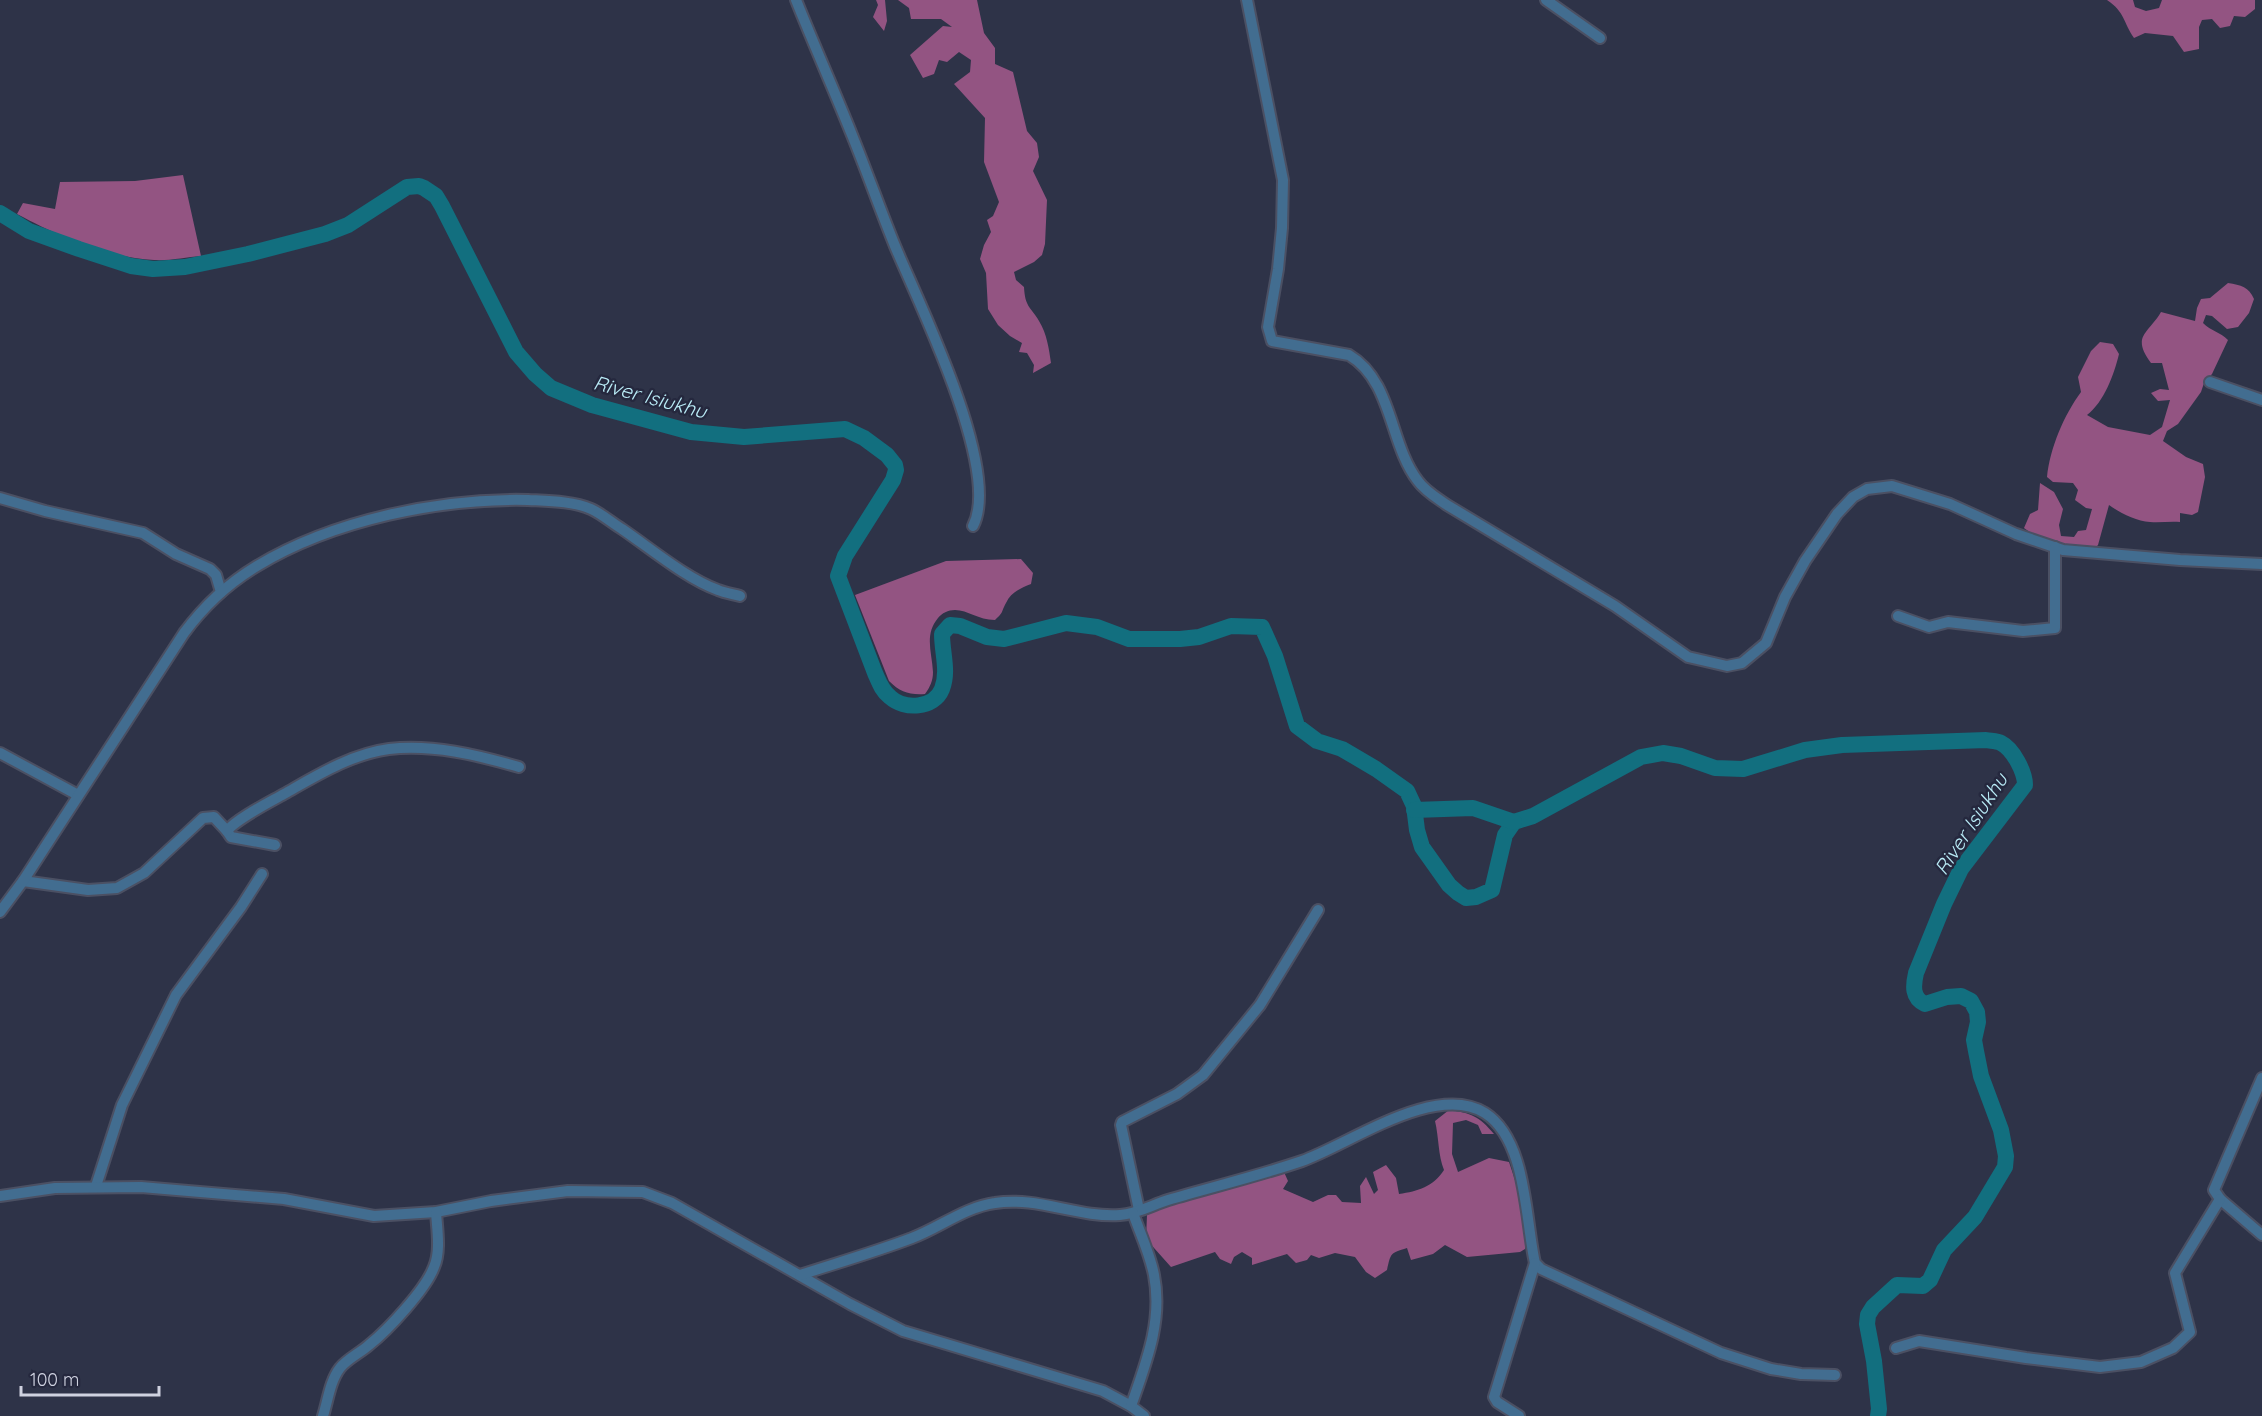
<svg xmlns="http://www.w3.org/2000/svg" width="2262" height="1416" font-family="Quicksand,sans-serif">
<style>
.forest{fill:#935482}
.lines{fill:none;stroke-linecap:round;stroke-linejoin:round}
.river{stroke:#126f7f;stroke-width:16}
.minor-casing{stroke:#4b5063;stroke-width:14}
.minor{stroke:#426d90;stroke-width:10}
.labels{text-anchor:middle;stroke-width:5;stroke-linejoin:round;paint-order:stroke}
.water-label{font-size:20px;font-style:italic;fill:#baecf7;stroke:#25283e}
</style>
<rect width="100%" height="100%" fill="#2e3348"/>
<!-- forest -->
<g class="forest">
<polygon points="876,0 885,0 887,21 884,31 873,17 878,5"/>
<path d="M898,0H977L984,33L995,48V64L1013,72L1027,131L1037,143L1039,157L1033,171L1047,200L1045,244L1042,255L1034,262L1014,272L1016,280L1024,287C1025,307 1030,306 1039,321C1047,334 1049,349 1051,363L1033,373L1034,365L1027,353L1019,352L1022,343L1010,336L998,325L988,309L986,273L980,259L984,245L991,232L987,220L993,216L999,202L984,162L985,118L954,84L970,72L971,60L959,52L947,62L939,60L934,74L923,78L910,55L943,26L952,27L941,19H911L909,8Z"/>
<path d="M2107,0H2133L2135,7L2146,11L2159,8L2162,0H2255V9L2245,17L2234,16L2230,26L2220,28L2212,19L2202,20L2199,27V49L2184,52L2173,36L2145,33L2134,38C2123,22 2125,12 2107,0Z"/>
<path d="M183,175L201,256C186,257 170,261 154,260C109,258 56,235 17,214L23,203L55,209L60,182L135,181Z"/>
<path d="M2228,283C2241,285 2249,287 2254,299L2249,313L2238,327L2227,329L2212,316L2206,315L2203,323C2211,331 2220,332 2228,340L2212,374L2204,383L2201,392L2178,424L2167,431L2163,441L2186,457L2203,464L2205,477L2198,512L2192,515L2180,513V522C2170,521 2160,523 2150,522C2136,521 2120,513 2109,505L2098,545L2094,549C2070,547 2044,543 2024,528L2030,514L2038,510L2040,483L2054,492L2063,509L2059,525L2061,536L2074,537L2078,531L2086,530L2092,509L2086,508L2075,500L2078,490L2073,483L2053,482L2047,477C2050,448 2064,415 2081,392L2078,377L2091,351L2100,342L2113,344L2119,354C2114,375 2104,402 2087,415L2108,427L2150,435L2162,427L2170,400L2158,401L2151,393L2160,389L2169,390L2162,363H2151C2131,336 2148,334 2161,312L2195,321L2197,308L2201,299L2210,298Z"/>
<path d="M1021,559L1033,573L1031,584C1021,588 1011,592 1006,603C1001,612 1004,612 995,620C978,620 968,610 955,610C948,610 942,613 938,618C924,635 932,652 933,672C933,681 930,687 925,694C909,695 900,692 889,681L855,595L946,561Z"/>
<path d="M1449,1110C1471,1113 1479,1116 1494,1134H1482L1478,1125L1466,1120L1453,1123L1452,1154L1458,1172L1489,1158L1509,1162L1528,1219L1525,1249L1520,1252L1467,1257L1445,1245L1433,1254L1411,1260L1407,1248C1390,1253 1391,1253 1387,1270L1375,1278L1366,1272L1355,1257L1335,1253L1319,1258L1311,1255L1307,1260L1296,1263L1287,1254L1252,1265V1258L1242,1252L1234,1257L1231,1264L1220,1259L1215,1252L1171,1267L1146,1239L1147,1215L1158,1208L1284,1172L1288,1181L1283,1189L1313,1202L1328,1195H1336L1342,1202L1361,1203L1360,1186L1366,1177L1374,1194L1378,1190L1373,1172L1386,1165L1396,1178L1399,1194C1418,1191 1433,1187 1444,1170C1438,1155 1439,1138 1435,1121Z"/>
</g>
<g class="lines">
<!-- river -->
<g class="river">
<path d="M0,213L29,231L79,249L131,266L153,269L185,267L248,254L325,234L348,225L407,187L419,186L424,188L436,196L442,206L516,352L535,374L551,388L592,405L691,432L744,437L845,429L864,438L887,455L895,465L896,470L893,480L845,556L838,576L875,673C879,682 882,691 890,697C904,710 934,709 942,689C949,671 942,653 942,634L950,625L960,626L987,637L1004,639L1066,623L1097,627L1129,639H1180L1199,637L1231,626L1262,627L1275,656L1297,726L1317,741L1342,749L1376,769L1407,791L1414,806L1417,830L1422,847L1449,885L1458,893L1466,898L1476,897L1492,890L1505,835L1514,822L1533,816L1641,757L1663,753L1681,756L1715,768L1743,769L1805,750L1842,745L1986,740C1991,741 1997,741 2001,743C2013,749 2025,772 2025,785L1961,869L1944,904L1916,973C1913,986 1912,998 1925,1004L1947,997L1961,996L1971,1001L1977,1012L1978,1022L1974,1040L1976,1051L1981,1076L2001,1130L2006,1156L2005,1167L1975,1217L1944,1250L1930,1280L1923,1286L1897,1285L1873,1307L1868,1315L1867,1324L1874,1361L1879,1409L1878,1416"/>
<polyline points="1414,810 1473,808 1514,822"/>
</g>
<defs>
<g id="minor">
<path d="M796,0C814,45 834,90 852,135C867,172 880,209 895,246C919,304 1002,470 973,526"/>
<path d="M1247,0L1283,180L1282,228L1278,269L1268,327L1272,341L1349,355C1393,381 1389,444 1418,481C1425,491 1437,498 1447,505L1615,606L1688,657L1727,666L1742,663L1766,643L1785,597L1805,561L1837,514L1853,497L1867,489L1892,486L1950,504L2016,534L2063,550L2180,560L2262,564"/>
<polyline points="1546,0 1600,38"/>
<polyline points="2210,382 2262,400"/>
<polyline points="0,498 45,511 143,533 176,554 210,569 216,575 221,592"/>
<polyline points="1898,616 1929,627 1948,622 2023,631 2055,628 2055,547"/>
<polyline points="0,753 78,795"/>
<path d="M275,845L231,837L227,831C236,819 270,802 284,794C316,776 351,754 389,749C433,744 477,755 519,767"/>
<polyline points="23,881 88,890 117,888 144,873 203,818 214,817 227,831"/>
<path d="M0,912L23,881L184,633C204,606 227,584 257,566C333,520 440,498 528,500C548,501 573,501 591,509C602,514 612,523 622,529C650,548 687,579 718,590C725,593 733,594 740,596"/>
<polyline points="2262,1078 2214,1190 2220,1199 2262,1235"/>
<polyline points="96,1186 122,1105 176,995 241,907 262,874"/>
<polyline points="0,1196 55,1188 141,1187 284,1199 374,1216 436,1212 491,1201 568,1191 643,1192 672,1203 850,1304 903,1331 1103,1391 1131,1406 1144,1416"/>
<polyline points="1139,1210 1121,1125 1122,1122 1177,1094 1203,1075 1260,1005 1318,910"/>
<path d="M800,1275C837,1263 875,1252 912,1238C939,1228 965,1207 995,1203C1037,1196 1078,1218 1120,1215C1137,1214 1152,1205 1168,1200C1212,1187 1258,1176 1302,1161C1350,1144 1435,1082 1485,1113C1527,1140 1525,1219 1535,1263L1541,1269L1721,1353L1771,1369L1801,1374L1835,1375"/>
<polyline points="1896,1348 1919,1341 2026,1358 2100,1367 2141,1362 2173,1348 2190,1332 2175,1273 2220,1199"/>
<path d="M1131,1406C1146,1363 1163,1321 1154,1275C1150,1254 1140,1233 1133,1213"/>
<path d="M323,1416C328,1400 330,1381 340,1368C347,1359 360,1353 369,1345C388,1330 426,1289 434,1267C441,1251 437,1229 436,1212"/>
<polyline points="1519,1416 1497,1402 1494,1397 1535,1263"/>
</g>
</defs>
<!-- minor casing -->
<use href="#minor" class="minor-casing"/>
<!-- minor -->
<use href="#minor" class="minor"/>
</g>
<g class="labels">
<!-- water labels -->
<g class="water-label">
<text transform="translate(650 397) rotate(15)" y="7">River Isiukhu</text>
<text transform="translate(1971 824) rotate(-57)" y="7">River Isiukhu</text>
</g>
</g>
<!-- scale -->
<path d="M21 1386v9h138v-9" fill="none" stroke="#cfd2e0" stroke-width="3"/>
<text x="30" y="1386" font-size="18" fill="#cfd2e0" stroke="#25283e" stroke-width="4.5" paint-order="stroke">100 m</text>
</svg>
